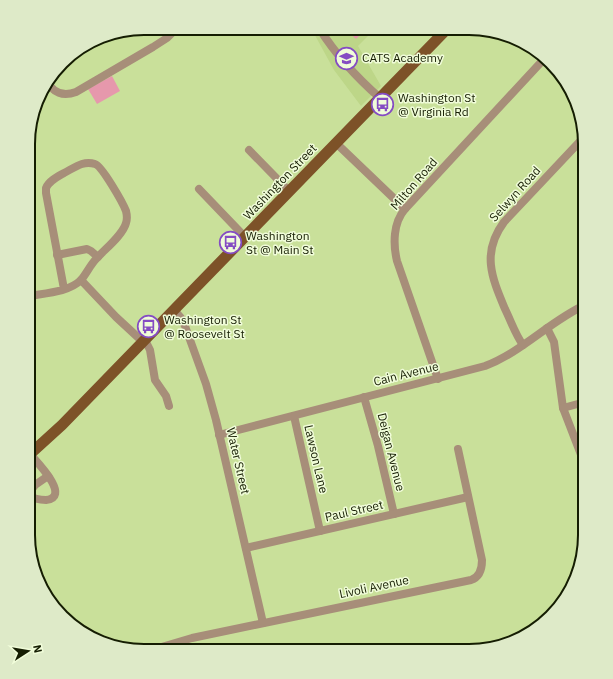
<svg xmlns="http://www.w3.org/2000/svg" width="613" height="679" font-family="'IBM Plex Sans',sans-serif">
<style>
.built{fill:#bdd688}
.green{fill:#e698ac}
.lines{fill:none;stroke-linecap:round;stroke-linejoin:round}
.minor{stroke:#a78e79;stroke-width:8}
.major{stroke:#7d5228;stroke-width:11}
.labels{text-anchor:middle;stroke-width:3;stroke-linejoin:round;paint-order:stroke}
.poi-label{font-size:12px;fill:#151d02;stroke:#f0fcd9;text-anchor:start}
.street-label{font-size:12px;fill:#151d02;stroke:#f0fcd9}
.rim{fill:none;stroke:#151d02;stroke-width:2}
</style>
<rect width="100%" height="100%" fill="#c9e09a"/>
<!-- built -->
<polygon class="built" points="311,28 375,29 358,46 381,86 361,106 334,70"/>
<!-- green -->
<g class="green">
<polygon points="345,29 366,29 356,39"/>
<polygon points="112,76 120,91 97,104 88,89"/>
</g>
<g class="lines">
<!-- minor -->
<g class="minor">
<path d="M319,28C336,55 356,77 380,98"/>
<polyline points="228,32 229,28"/>
<path d="M47,81C53,93 63,97 76,92L153,47L167,38L177,28"/>
<polyline points="336,143 405,209"/>
<polyline points="249,150 289,191"/>
<polyline points="199,189 245,237"/>
<polyline points="57,255 87,249 91,251 98,257"/>
<polyline points="81,280 116,317 143,342"/>
<path d="M29,296C46,293 69,292 81,280C87,273 90,265 97,258C105,249 123,235 126,223C127,220 127,215 126,211C123,203 102,166 95,164C83,160 74,168 64,173C57,177 49,181 46,188V193L64,289"/>
<polyline points="174,310 181,318 185,326 206,384 216,420 263,623"/>
<polyline points="547,328 554,342 563,408 585,465"/>
<polyline points="145,340 150,350 155,380 166,396 169,406"/>
<path d="M523,345C515,334 511,321 505,309C492,278 481,253 504,222L585,136"/>
<path d="M438,379L397,261C393,244 393,223 405,209L544,59"/>
<polyline points="364,397 378,446 394,514"/>
<polyline points="563,408 585,402"/>
<polyline points="294,416 320,531"/>
<path d="M219,435L485,366C522,352 550,321 585,305"/>
<polyline points="28,494 35,485 48,476"/>
<path d="M28,495C34,499 39,500 46,500C72,497 36,461 30,454"/>
<polyline points="246,548 468,497"/>
<path d="M148,651L192,638L471,580C480,577 482,569 482,560L458,449"/>
</g>
<!-- major -->
<polyline class="major" points="29,455 62,425 447,29"/>
</g>
<!-- icons -->
<defs>
<symbol id="school-ring" viewBox="-11 -11 22 22"><circle r="9.5" fill="#f0fcd9" stroke="#854cc3" stroke-width="1.5"/><path d="M0-5L7-2L0 1L-7-2ZM-4 1L0 2.5L4 1V4Q0 6-4 4Z" fill="#854cc3"/></symbol>
<symbol id="bus-ring" viewBox="-11 -11 22 22"><circle r="9.5" fill="#f0fcd9" stroke="#854cc3" stroke-width="1.5"/><path d="M-5-6H5V4H4V6H2V4H-2V6H-4V4H-5ZM-3.5-4V0h7V-4ZM-3.5 1.2v1.5H-2V1.2ZM2 1.2v1.5H3.5V1.2Z" fill="#854cc3"/></symbol>
</defs>
<g fill-rule="evenodd">
<use href="#school-ring" x="334" y="46" width="25" height="25"/>
<use href="#bus-ring" x="370" y="92" width="25" height="25"/>
<use href="#bus-ring" x="218" y="230" width="25" height="25"/>
<use href="#bus-ring" x="136" y="314" width="25" height="25"/>
</g>
<g class="labels">
<!-- poi labels -->
<g class="poi-label">
<text x="362" y="62">CATS Academy</text>
<text x="398" y="102">Washington St<tspan x="398" dy="14">@ Virginia Rd</tspan></text>
<text x="246" y="240">Washington<tspan x="246" dy="14">St @ Main St</tspan></text>
<text x="164" y="324">Washington St<tspan x="164" dy="14">@ Roosevelt St</tspan></text>
</g>
<!-- street labels -->
<g class="street-label">
<text transform="translate(280 182) rotate(-46)" y="4">Washington Street</text>
<text transform="translate(414 184) rotate(-49)" y="4">Milton Road</text>
<text transform="translate(515 194) rotate(-48)" y="4">Selwyn Road</text>
<text transform="translate(406 374) rotate(-14)" y="4">Cain Avenue</text>
<text transform="translate(391 452) rotate(76)" y="4">Deigan Avenue</text>
<text transform="translate(316 459) rotate(77)" y="4">Lawson Lane</text>
<text transform="translate(238 461) rotate(77)" y="4">Water Street</text>
<text transform="translate(354 511) rotate(-13)" y="4">Paul Street</text>
<text transform="translate(374 587) rotate(-12)" y="4">Livoli Avenue</text>
</g>
</g>
<!-- crop -->
<path d="M0 0H613V679H0ZM144 35H469A109 109 0 0 1 578 144V535A109 109 0 0 1 469 644H144A109 109 0 0 1 35 535V144A109 109 0 0 1 144 35Z" fill="#deeac8" fill-rule="evenodd"/>
<path class="rim" d="M144 35H469A109 109 0 0 1 578 144V535A109 109 0 0 1 469 644H144A109 109 0 0 1 35 535V144A109 109 0 0 1 144 35Z"/>
<!-- north arrow -->
<g transform="translate(28 651) rotate(78)" stroke="#f0fcd9" stroke-width="3" paint-order="stroke">
<path d="M0-3L7 15L0 10L-7 15Z" fill="#151d02"/>
<text y="-6" font-size="11" font-weight="bold" text-anchor="middle" fill="#151d02">N</text>
</g>
</svg>
